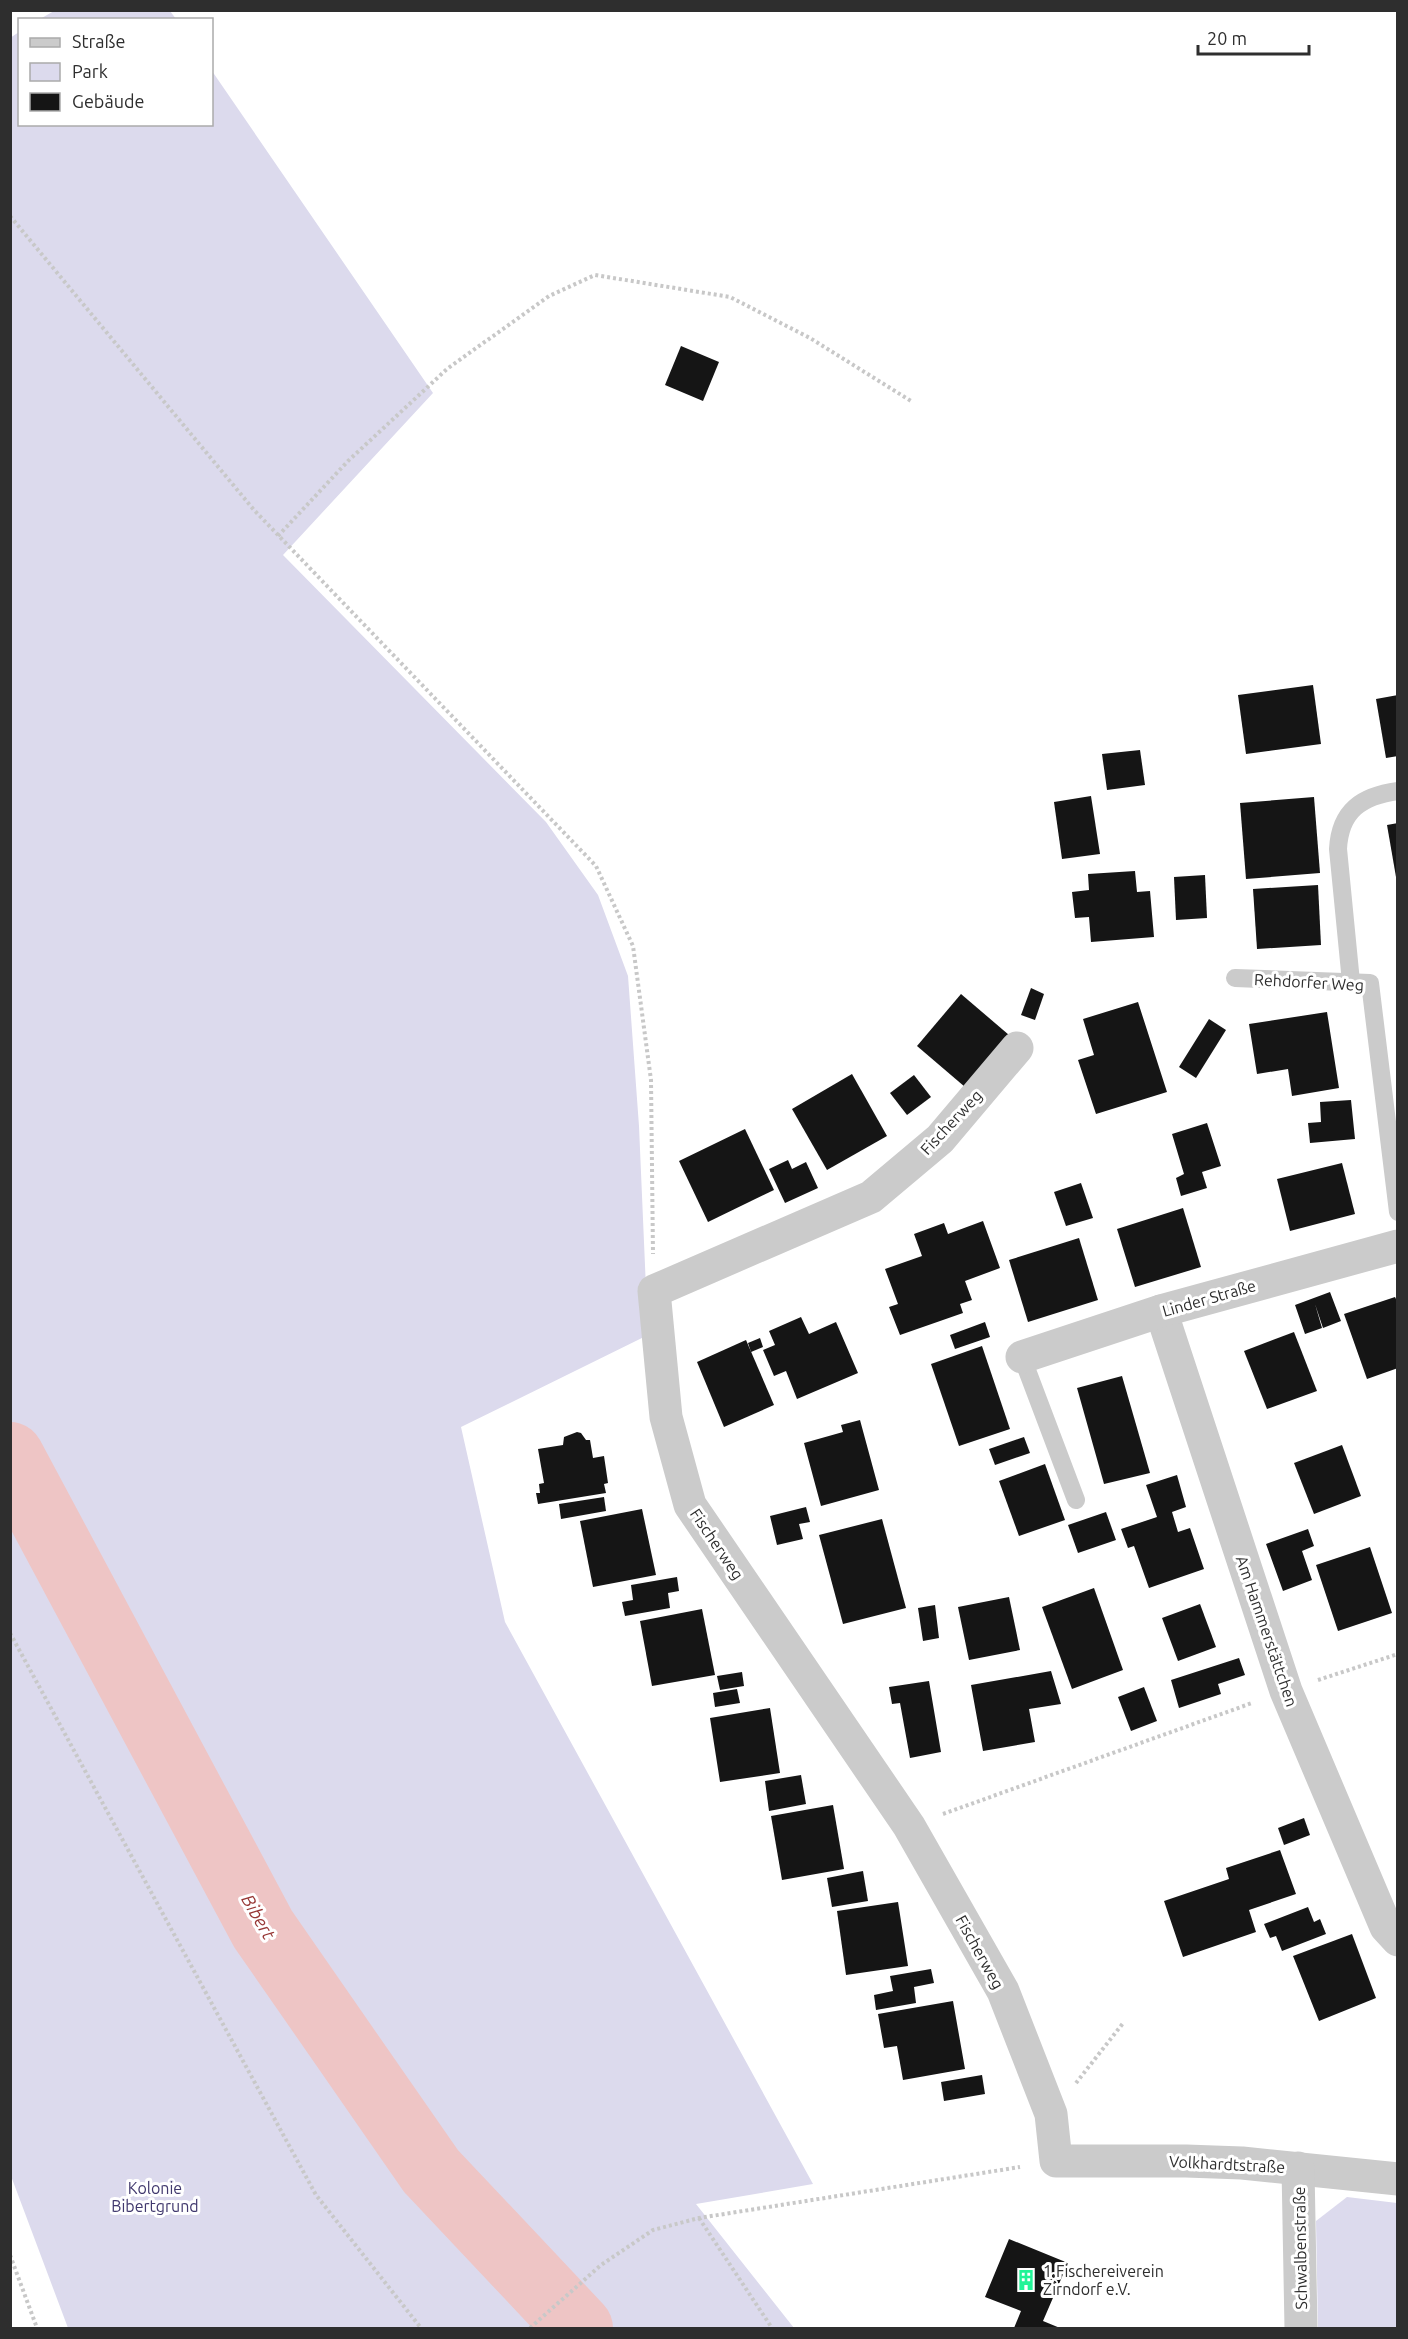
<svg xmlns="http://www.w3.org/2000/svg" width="1408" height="2339" font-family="Ubuntu,sans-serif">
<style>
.green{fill:#dcdaed}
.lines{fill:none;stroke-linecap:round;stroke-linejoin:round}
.river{stroke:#eec5c5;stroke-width:68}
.building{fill:#151515}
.path{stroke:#c8c8c8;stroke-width:4;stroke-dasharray:3 3;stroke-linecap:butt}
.service{stroke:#cbcbcb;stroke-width:18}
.minor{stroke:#cbcbcb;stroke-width:33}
.labels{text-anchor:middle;stroke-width:6;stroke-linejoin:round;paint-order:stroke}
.street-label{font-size:16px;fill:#2e2e2e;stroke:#fff}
.park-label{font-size:16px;fill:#40386d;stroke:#fff}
.poi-label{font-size:16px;fill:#2e2e2e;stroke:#fff;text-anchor:start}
.water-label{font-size:18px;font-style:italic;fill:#973735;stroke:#fff}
</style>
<rect width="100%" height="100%" fill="#fff"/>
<!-- green -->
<g class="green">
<polygon points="54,11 170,11 176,19 40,19"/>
<polygon points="19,32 20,124 212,124 212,71 433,393 283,555 546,822 598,895 628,976 639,1126 648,1335 461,1427 505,1622 813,2184 696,2204 794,2328 68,2328 11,2176 10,38"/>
<polygon points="1347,2197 1397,2203 1397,2328 1318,2328 1316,2221"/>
</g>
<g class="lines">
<!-- river -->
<polyline class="river" points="10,1456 263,1929 431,2171 579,2328"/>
</g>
<!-- building -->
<g class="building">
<polygon points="681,346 719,362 703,401 665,385"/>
<polygon points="1313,685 1321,744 1246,754 1238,695"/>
<polygon points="1398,695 1398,756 1386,758 1376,699"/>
<polygon points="1140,750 1145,785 1107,790 1102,754"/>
<polygon points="1091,796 1100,854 1062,859 1054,802"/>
<polygon points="1314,797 1320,873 1246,879 1240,803"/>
<polygon points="1398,823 1398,877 1396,877 1387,825"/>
<polygon points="1135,871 1137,892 1150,891 1154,937 1091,942 1089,917 1075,918 1072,892 1089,890 1088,874"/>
<polygon points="1205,875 1207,918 1176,920 1174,877"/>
<polygon points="1318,885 1321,945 1257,949 1253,889"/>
<polygon points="1031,988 1044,994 1035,1020 1021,1015"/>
<polygon points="961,994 1009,1035 965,1087 917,1046"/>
<polygon points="1138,1002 1167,1092 1096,1114 1078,1060 1094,1055 1083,1019"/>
<polygon points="1327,1012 1339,1088 1292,1096 1288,1069 1257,1074 1249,1024"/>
<polygon points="1209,1019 1226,1030 1196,1078 1179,1067"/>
<polygon points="852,1074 887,1136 827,1170 792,1109"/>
<polygon points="914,1075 931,1097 907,1115 890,1093"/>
<polygon points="1351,1100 1355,1139 1310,1143 1308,1123 1321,1122 1320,1102"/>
<polygon points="1207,1123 1221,1166 1202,1172 1207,1188 1181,1196 1176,1178 1184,1174 1172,1134"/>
<polygon points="745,1129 774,1190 708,1222 679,1161"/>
<polygon points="788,1160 792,1169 806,1162 818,1188 785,1203 769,1169"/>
<polygon points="1342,1163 1355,1214 1290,1231 1277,1179"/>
<polygon points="1081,1183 1093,1218 1066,1226 1054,1192"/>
<polygon points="1183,1208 1201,1267 1135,1287 1117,1229"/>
<polygon points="983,1221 1000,1268 965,1281 972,1300 960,1304 963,1313 900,1335 889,1307 898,1304 885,1269 922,1256 914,1234 944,1223 948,1234"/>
<polygon points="1079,1238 1098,1300 1028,1322 1009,1260"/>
<polygon points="1330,1292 1341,1321 1323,1328 1315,1304 1322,1328 1305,1334 1295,1305"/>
<polygon points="1395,1297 1398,1303 1398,1368 1367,1379 1344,1314"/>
<polygon points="801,1317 809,1334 836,1322 858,1373 797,1399 786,1371 774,1376 763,1350 775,1345 769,1331"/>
<polygon points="985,1322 990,1337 955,1349 950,1335"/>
<polygon points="1294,1332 1317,1391 1267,1409 1244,1351"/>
<polygon points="760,1338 763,1347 751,1352 748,1343"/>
<polygon points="746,1340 774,1405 724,1427 697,1362"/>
<polygon points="982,1346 1010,1429 959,1446 931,1364"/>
<polygon points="1122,1376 1150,1473 1104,1484 1077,1388"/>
<polygon points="860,1420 879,1490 821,1506 804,1443 843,1432 841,1425"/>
<polygon points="577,1432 581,1433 586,1440 590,1440 593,1458 604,1456 608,1483 604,1484 606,1493 538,1504 536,1493 540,1493 539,1484 544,1483 538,1449 563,1445 564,1437"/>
<polygon points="1024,1437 1030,1453 995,1465 989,1449"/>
<polygon points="1342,1445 1361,1496 1314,1514 1294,1463"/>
<polygon points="1045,1464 1065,1520 1019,1536 999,1481"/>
<polygon points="1177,1475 1186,1507 1172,1512 1178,1532 1190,1528 1204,1569 1149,1588 1134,1546 1128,1548 1121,1529 1157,1517 1146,1485"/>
<polygon points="604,1497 606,1511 561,1519 559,1504"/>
<polygon points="806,1507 810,1522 799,1524 803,1539 777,1545 770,1516"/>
<polygon points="642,1509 656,1575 593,1587 580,1521"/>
<polygon points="1106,1512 1116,1540 1078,1553 1068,1525"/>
<polygon points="882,1519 906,1608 843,1624 819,1535"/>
<polygon points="1308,1529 1314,1546 1302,1551 1312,1580 1283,1591 1266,1544"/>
<polygon points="1370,1547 1392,1613 1338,1631 1316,1565"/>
<polygon points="677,1577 679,1591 668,1593 670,1608 625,1616 622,1602 633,1600 631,1585"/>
<polygon points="1094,1588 1123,1670 1072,1689 1042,1607"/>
<polygon points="1009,1597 1020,1650 969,1660 958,1607"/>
<polygon points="1200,1604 1216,1647 1178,1661 1162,1618"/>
<polygon points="935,1605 939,1638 923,1641 918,1608"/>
<polygon points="702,1609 715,1675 652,1686 640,1621"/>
<polygon points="1239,1658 1245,1675 1218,1684 1221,1694 1179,1708 1171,1680"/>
<polygon points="1051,1671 1061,1704 1029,1709 1035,1742 983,1751 971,1685"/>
<polygon points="742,1672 744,1686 720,1690 717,1676"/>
<polygon points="929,1681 941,1752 910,1758 900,1703 892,1704 889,1687"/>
<polygon points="1144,1687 1157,1721 1131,1731 1118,1697"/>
<polygon points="737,1689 740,1703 715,1707 713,1693"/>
<polygon points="770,1708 780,1773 720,1782 710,1718"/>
<polygon points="801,1775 806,1804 769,1811 765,1781"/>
<polygon points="833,1805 844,1869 782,1880 771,1816"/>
<polygon points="1304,1818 1310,1835 1284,1845 1278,1828"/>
<polygon points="1280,1850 1296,1894 1249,1910 1256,1932 1183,1957 1164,1901 1229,1879 1226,1868"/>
<polygon points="863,1871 868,1901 832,1907 827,1878"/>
<polygon points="898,1902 908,1966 846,1975 837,1911"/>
<polygon points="1308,1907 1314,1922 1320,1919 1326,1934 1282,1951 1276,1936 1270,1938 1264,1924"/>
<polygon points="1352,1934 1376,1998 1319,2021 1293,1956"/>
<polygon points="931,1969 934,1983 914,1987 916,2003 876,2010 874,1995 893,1991 890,1976"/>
<polygon points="953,2001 965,2069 903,2080 897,2046 884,2048 878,2014"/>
<polygon points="982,2075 985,2094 944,2101 941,2082"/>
<polygon points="1009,2239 1068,2263 1043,2321 1060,2328 1014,2328 1021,2311 985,2297"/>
</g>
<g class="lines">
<!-- path -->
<g class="path">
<polyline points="10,216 254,510 596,866 633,946 651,1080 653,1254"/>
<polyline points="278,536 348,461 447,369 549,296 595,275 730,297 810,338 911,401"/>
<polyline points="10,1633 316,2195 421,2328"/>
<polyline points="1318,1680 1398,1654"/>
<polyline points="943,1814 1252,1703"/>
<polyline points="1076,2083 1124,2022"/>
<polyline points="699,2218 772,2328"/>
<polyline points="10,2255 37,2328"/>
<polyline points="530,2328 601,2265 653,2230 699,2218 1020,2167"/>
</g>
<!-- service -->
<g class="service">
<polyline points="1235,978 1370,983 1398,1212"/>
<path d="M1351,982L1338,849C1340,811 1361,796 1398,791"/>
<polyline points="1022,1357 1076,1500"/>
</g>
<!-- minor -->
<g class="minor">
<polyline points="1017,1048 940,1139 871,1197 654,1291 666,1417 690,1505 909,1826 1003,1991 1051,2114 1056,2161 1186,2161 1242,2163 1398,2179"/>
<polyline points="1161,1311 1286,1691 1386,1927 1398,1940"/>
<polyline points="1022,1357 1161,1311 1398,1246"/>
<polyline points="1298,2168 1301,2328"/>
</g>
</g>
<!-- icons -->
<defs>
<symbol id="building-bare" viewBox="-9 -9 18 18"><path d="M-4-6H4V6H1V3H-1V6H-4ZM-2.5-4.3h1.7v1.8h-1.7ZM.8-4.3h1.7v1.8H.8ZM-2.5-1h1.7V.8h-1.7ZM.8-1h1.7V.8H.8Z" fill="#21f497" stroke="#fff" stroke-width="2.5" paint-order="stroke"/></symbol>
</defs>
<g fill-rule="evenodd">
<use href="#building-bare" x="1011" y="2265" width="30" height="30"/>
</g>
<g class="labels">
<!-- street labels -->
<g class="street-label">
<text transform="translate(1309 982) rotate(3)" y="6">Rehdorfer Weg</text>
<text transform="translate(951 1122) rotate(-47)" y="6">Fischerweg</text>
<text transform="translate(1209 1298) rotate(-16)" y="6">Linder Straße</text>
<text transform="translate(717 1544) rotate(56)" y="6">Fischerweg</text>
<text transform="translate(1267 1631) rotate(71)" y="6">Am Hammerstättchen</text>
<text transform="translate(980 1952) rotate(61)" y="6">Fischerweg</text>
<text transform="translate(1227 2164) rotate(3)" y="6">Volkhardtstraße</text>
<text transform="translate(1300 2248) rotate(-91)" y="6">Schwalbenstraße</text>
</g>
<!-- park labels -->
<g class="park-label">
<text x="155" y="2194">Kolonie<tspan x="155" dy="18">Bibertgrund</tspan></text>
</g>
<!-- poi labels -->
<g class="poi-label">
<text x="1043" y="2277">1.Fischereiverein<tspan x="1043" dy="18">Zirndorf e.V.</tspan></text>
</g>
<!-- water labels -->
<g class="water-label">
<text transform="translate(258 1917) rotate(60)" y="6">Bibert</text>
</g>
</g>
<!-- border -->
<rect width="1408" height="2339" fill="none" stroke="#2e2e2e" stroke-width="24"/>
<!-- legend -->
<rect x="18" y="18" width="195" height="108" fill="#ffffff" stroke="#ababab" stroke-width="1.5"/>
<rect x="30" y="38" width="30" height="9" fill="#cbcbcb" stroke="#ababab" stroke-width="1.5"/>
<text x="72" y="48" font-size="18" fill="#2e2e2e">Straße</text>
<rect x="30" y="63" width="30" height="18" fill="#dcdaed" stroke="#ababab" stroke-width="1.5"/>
<text x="72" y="78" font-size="18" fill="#2e2e2e">Park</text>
<rect x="30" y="93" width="30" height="18" fill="#151515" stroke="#ababab" stroke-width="1.5"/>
<text x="72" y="108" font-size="18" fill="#2e2e2e">Gebäude</text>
<!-- scale -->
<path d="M1198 45v9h111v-9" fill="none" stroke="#2e2e2e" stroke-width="3"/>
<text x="1207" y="45" font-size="18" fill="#2e2e2e" stroke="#ffffff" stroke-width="4.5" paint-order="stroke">20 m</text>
</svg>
